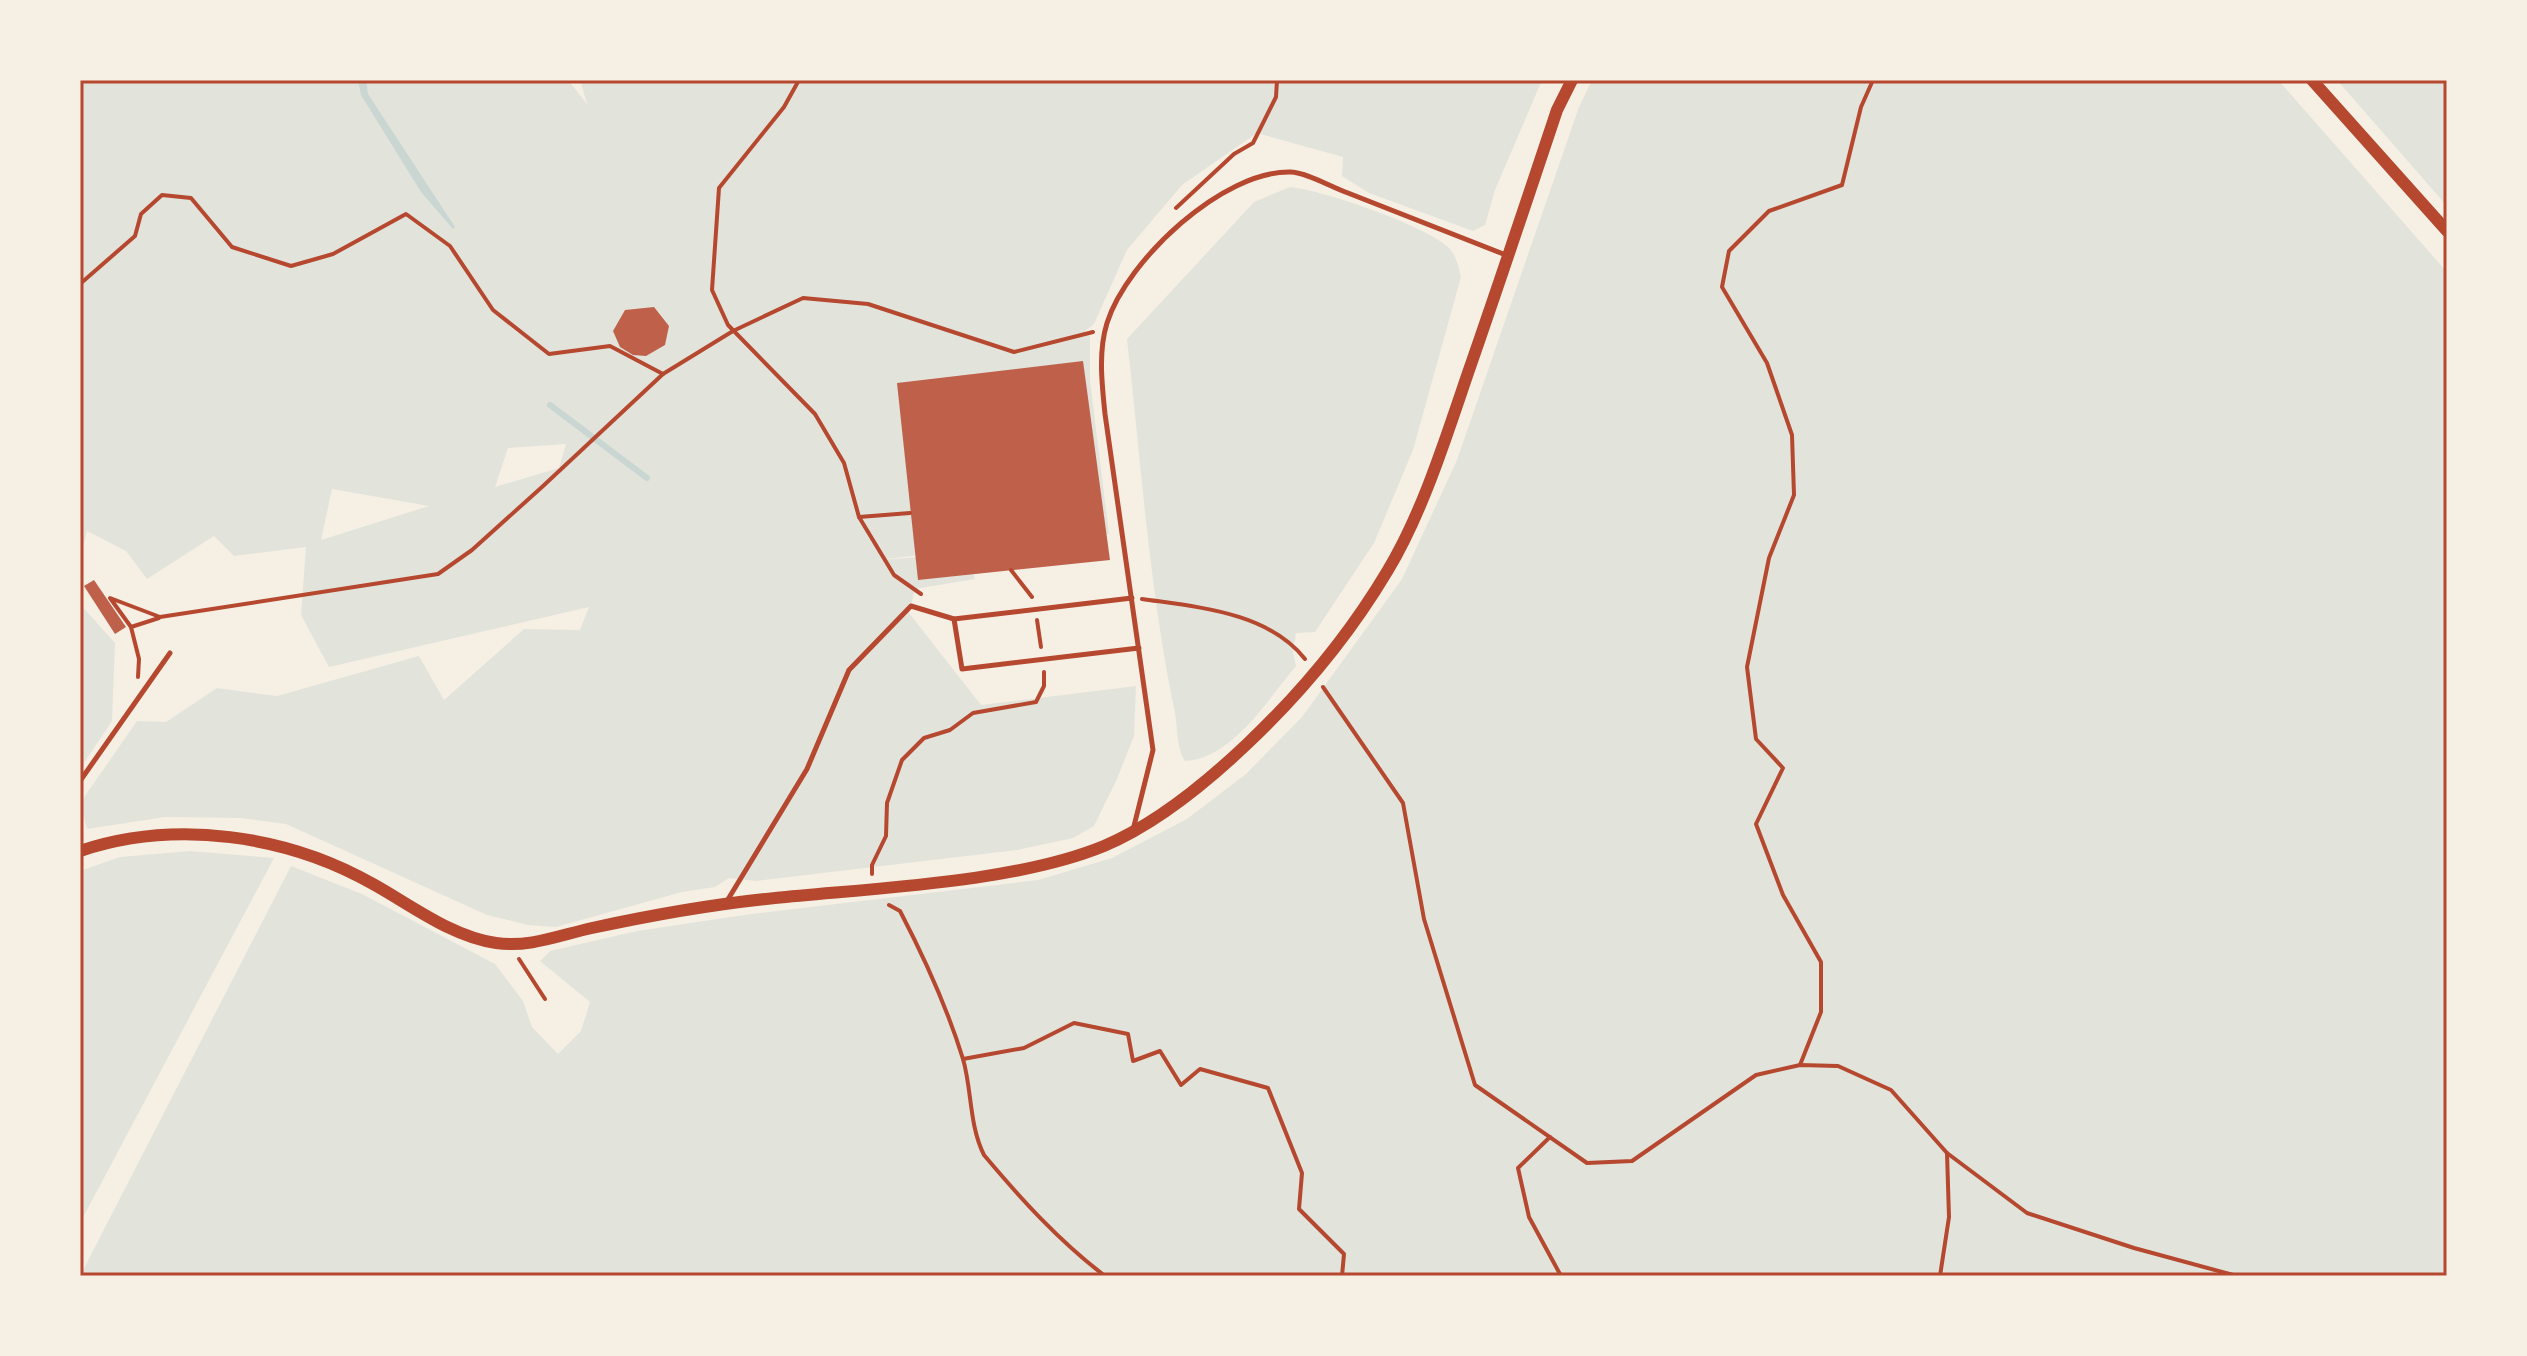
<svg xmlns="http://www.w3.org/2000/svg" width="2527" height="1356" font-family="'PT Sans Narrow',sans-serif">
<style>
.green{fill:#e2e4dc;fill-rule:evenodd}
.water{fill:#c9d6d2}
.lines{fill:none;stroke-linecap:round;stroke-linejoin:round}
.stream{stroke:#c9d6d2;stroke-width:6}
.building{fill:#bf614a}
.path{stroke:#b5482f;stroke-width:4}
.service{stroke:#b5482f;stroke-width:5}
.tertiary{stroke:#b5482f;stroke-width:12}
.neatline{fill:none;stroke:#b5482f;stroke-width:3}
</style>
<rect width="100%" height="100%" fill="#f6efe4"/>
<!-- green -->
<g class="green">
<path d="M80,80H568L587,104L580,80H1542L1495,190L1485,225L1473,231L1369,193L1342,176L1343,157L1257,133L1182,185L1127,250L1094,324L1085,331L1090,337V381L1109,534L876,560L966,554L975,579L915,589L909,613L981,705L1136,686L1134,736L1117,779L1094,826L1073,838L1017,850L756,881L729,878L715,887L682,892L556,927L528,925L487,915L286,824L241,818L165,817L87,829L80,803L137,721L166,722L217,688L277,696L419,656L444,700L524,629L580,630L589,607L329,667L301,615L306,547L234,556L214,536L147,579L126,551L87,531L80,560ZM566,444L559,468L495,487L508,448ZM332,489L429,506L321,540Z"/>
<polygon points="1592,80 2278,80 2447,272 2447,1276 80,1276 291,866 362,894 495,964 523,1001 532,1027 558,1054 581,1031 590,1002 540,961 550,951 637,931 744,915 1038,880 1112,858 1187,819 1246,774 1302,717 1402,579 1457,460 1579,107"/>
<polygon points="2337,80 2447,80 2447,206"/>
<path d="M1290,187C1323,190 1427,226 1449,248C1457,257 1458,266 1461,277L1413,450L1374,543L1315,632L1296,633L1293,653L1296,666C1268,699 1233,758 1185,761C1176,748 1178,725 1174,708C1149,587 1141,462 1127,339L1254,202Z"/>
<polygon points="80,604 115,643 112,721 80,769"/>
<polygon points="190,851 274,858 80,1223 80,871 120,857"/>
</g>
<!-- water -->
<polygon class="water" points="358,80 366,80 368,94 455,227 453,229 421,192 361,95"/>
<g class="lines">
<!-- stream -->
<polyline class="stream" points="550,405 647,478"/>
</g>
<!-- building -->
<g class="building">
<polygon points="654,307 669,326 665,345 646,356 633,355 620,347 613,331 625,310"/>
<polygon points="1083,361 1110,560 918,580 897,383"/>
<polygon points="94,580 126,627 115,634 84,586"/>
</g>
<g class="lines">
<!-- path -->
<g class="path">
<polyline points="799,80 784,107 719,188 712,290 728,325 815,414 844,463 859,517 894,575 921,594"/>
<polyline points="1176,208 1234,154 1253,143 1276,97 1277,80"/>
<polyline points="80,284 135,236 141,214 162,195 191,198 232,247 291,266 333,254 406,214 450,246 493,310 549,354 610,346 663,374"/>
<polyline points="859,517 910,513"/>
<polyline points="1011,570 1032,597"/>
<path d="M1142,599C1197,607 1268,612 1305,659"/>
<polyline points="1037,620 1041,647"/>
<polyline points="131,627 110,598 160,617 438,574 472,550 542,487 663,374 733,331 803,298 868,304 1014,352 1093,332"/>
<polyline points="138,677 139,659 131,627 159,618"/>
<polyline points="1323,687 1403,803 1424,919 1475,1085 1587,1163 1632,1161 1756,1075 1800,1065 1838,1066 1891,1090 1947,1153 2027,1213 2134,1248 2237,1276"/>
<polyline points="872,874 872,865 886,836 887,803 902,760 924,738 950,730 973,713 1036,702 1044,686 1044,672"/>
<path d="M889,905L900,911C925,959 947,1007 963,1059C972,1090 969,1125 984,1155C1021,1199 1059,1241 1105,1276"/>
<polyline points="519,959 545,999"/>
<polyline points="963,1059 1024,1048 1074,1023 1128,1034 1133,1061 1160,1051 1181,1085 1200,1069 1268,1088 1302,1173 1299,1209 1344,1254 1342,1276"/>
<polyline points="1800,1065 1821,1012 1821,962 1783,895 1756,824 1783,768 1756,739 1747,667 1769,558 1794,495 1792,435 1767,363 1722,287 1729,251 1769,211 1842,185 1861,107 1873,80"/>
<polyline points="1550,1137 1518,1168 1529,1217 1561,1276"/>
<polyline points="1940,1276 1949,1217 1947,1153"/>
</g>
<!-- service -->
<g class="service">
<polyline points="954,619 962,669 1139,648"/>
<polyline points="80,781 170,653"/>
<path d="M1133,830L1153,750L1105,414C1102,384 1098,352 1107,323C1127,260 1223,170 1291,172C1308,173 1331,187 1348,193C1401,214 1454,235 1506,255"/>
<polyline points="727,901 807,769 849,670 911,606 954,619 1132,598"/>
</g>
<!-- tertiary -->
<g class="tertiary">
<polyline points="2312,80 2447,231"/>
<path d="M80,851C175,819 287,835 373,884C411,905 452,937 496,943C529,948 560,935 592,928C652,915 714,904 775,898C873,888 1014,883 1104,846C1156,824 1206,783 1247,744C1301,693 1350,634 1388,570C1423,512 1447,434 1469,370C1499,284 1528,197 1557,110L1572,80"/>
</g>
</g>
<!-- border -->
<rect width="2527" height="1356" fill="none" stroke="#f6efe4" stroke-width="164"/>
<rect x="82" y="82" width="2363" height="1192" class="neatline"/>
</svg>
